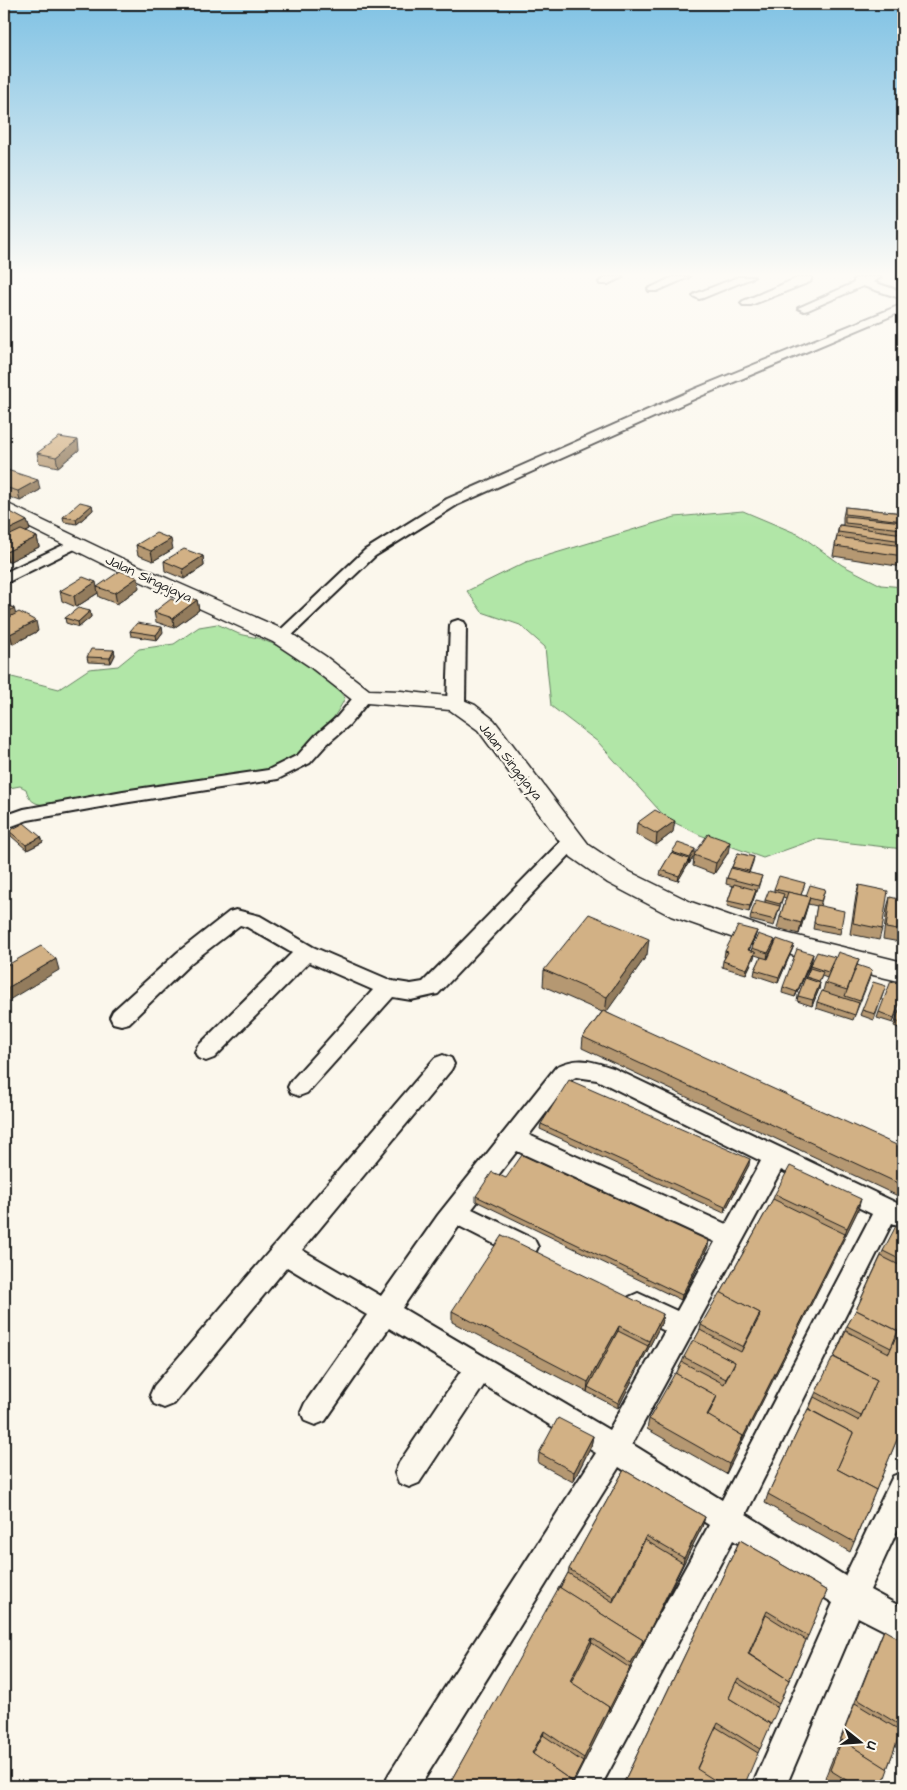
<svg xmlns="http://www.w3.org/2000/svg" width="907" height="1790" font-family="'Architects Daughter',sans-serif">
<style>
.green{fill:#b1e6a7;stroke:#668162}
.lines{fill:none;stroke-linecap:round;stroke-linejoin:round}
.street-casing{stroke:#1c1c1c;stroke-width:4}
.secondary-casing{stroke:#1c1c1c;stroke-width:3}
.street{fill:#fbf7ec;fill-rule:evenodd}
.secondary{fill:#fbf7ec;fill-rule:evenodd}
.wall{fill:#b59872;stroke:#1c1c1c}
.shaded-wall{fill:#937c5d;stroke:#1c1c1c}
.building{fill:#d2b185;stroke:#1c1c1c}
.labels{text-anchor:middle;stroke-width:4.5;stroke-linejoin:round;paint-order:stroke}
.street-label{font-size:14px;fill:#1c1c1c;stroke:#fbf7ec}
</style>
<rect width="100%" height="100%" fill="#fbf7ec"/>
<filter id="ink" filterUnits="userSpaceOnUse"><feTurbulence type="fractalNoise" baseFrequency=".02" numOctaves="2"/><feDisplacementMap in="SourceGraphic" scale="10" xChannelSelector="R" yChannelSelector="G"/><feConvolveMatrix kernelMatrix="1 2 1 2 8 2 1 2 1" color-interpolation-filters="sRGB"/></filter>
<g filter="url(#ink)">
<!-- green -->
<g class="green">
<polygon points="743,511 800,535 842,565 881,585 903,587 903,849 816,839 763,858 700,835 667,819 598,742 551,706 545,647 520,625 482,612 467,591 526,562 675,517"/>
<path d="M217,624L239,634L258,638L281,647L328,677L345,698C332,725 307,751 281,765C273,769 263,770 254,773L59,805C42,804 31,808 26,789L20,786L4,789V675L59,689L89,669L118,666L139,649L174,644L199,627Z"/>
</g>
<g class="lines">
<defs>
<g id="street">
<polygon points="606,277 623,277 608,284 600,284 599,282"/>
<polygon points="673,277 689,277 657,291 649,291 648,289"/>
<polygon points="738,277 754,277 703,298 699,299 693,296 695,294"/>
<polygon points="800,277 811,277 811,280 810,282 751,305 743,305 741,303 743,301"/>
<polygon points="866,277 881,277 873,282 903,292 903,299 863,286 808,310 804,311 798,308 854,283 854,279"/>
<polygon points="903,304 903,311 703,395 457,505 375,556 287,640 275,640 273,637 365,550 447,499 695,389"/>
<polygon points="76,539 81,540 83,543 81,546 4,584 4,573"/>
<polygon points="458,620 464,622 466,625 465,704 462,708 456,709 450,708 447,704 450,625 452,622"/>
<polygon points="363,692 369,693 372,697 349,725 327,744 310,763 278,779 123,803 28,820 4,829 4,816 24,809 123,791 268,770 298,755 315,736 337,717 357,693"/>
<polygon points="572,835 579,837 582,841 579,845 438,994 411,1000 393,997 307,1093 299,1096 291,1093 288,1087 291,1081 373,990 309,962 214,1058 206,1061 198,1058 195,1052 198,1046 292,953 247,927 240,925 192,962 129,1023 121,1025 113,1023 110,1017 113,1011 178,952 229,912 236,910 260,916 313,947 392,981 411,984 423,982 565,837"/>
<path d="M443,1055L451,1058L454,1064L451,1070L302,1250L381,1296L438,1215L556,1067C579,1056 590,1061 613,1068L903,1206V1227L892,1223L746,1514L845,1576L893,1476L903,1472V1518L870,1590L903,1608V1640L858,1617L786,1786H752L833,1603L733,1540L601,1786H566L571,1774L709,1525L619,1467L420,1786H384L389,1774L596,1453L484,1385L419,1483L409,1487L399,1483L395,1473L399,1463L461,1371L389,1328L325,1421L315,1425L305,1421L301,1412L305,1403L367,1315L287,1267L174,1404L164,1408L154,1404L150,1395L154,1386L435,1058ZM576,1077L597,1080L761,1161L726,1224L529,1135L572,1079ZM517,1151L715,1242L677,1311L638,1293L629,1297L625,1305L629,1313L665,1331L609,1430L402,1308L459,1226L516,1255L525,1258L534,1255L538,1247L534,1239L472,1209ZM781,1170L872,1214L722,1500L632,1444Z"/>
</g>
<polygon id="secondary" points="4,502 121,558 289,632 325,656 369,690 401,691 456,697 475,705 494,720 589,845 628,871 691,902 765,928 903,962 903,982 813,961 748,943 671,916 608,883 571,857 478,730 450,710 355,702 309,666 273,642 107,566 4,515"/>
</defs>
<!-- street casing -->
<use href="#street" class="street-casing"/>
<!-- secondary casing -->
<use href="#secondary" class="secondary-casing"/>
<!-- street -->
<use href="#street" class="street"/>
<!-- secondary -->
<use href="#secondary" class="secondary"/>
</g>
<!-- wall -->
<g class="wall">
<polygon points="79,450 58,467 39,463 37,453"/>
<polygon points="4,469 40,490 20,501 4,495"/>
<polygon points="92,505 93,510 77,524 64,522 63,517"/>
<polygon points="845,507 903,513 903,567 833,556 839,525 843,525 843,517"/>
<polygon points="4,510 27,521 30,530 26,532 37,537 39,547 8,562 4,560"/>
<polygon points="136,545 173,549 153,561 138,555"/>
<polygon points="203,556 204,566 184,579 165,571 164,561"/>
<polygon points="97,587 139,588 117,604 99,597 98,593 76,607 62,601 60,591"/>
<polygon points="197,600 199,610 174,628 156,622 154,612"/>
<polygon points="4,604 16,614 38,631 13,644 4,639"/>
<polygon points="90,611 91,617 79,627 66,623 65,618"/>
<polygon points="130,631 163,632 157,640 131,636"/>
<polygon points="114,650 115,655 111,663 88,662 87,657"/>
<polygon points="637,823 673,832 656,845 636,834"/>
<polygon points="9,831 41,837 43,842 27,850 11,836"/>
<polygon points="672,852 695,855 728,853 714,874 693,866 694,856 689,864 688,863 678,881 660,875 661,870"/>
<polygon points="738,853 754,857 753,862 749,873 762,876 760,882 757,892 756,892 749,912 727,906 728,901 733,886 726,884 727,878"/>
<polygon points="805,883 801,895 806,896 825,889 820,906 841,928 840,934 813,929 817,906 808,904 799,934 777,928 780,917 786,898 783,897 774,926 750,920 751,914 765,902 765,900 774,892 774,889"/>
<polygon points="859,885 882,929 879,940 850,934 856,896"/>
<polygon points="890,897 903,931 900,942 883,939 887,908"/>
<polygon points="757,931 755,937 749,950 751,951 752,948 775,940 774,945 767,959 768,959 794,945 792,950 778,983 754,975 755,970 761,957 755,955 746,974 722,967 723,961 725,957 724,957 725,951"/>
<polygon points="647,955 606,1012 903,1186 898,1196 582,1048 583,1037 602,1012 543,986 544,970"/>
<polygon points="859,959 857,966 871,975 853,1020 816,1008 817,1002 823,991 825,983"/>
<polygon points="812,960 795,997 782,993 783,987"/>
<polygon points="833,963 827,978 822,976 819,983 819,989 812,1006 797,1001 798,996 810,966"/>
<polygon points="884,991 874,1020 860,1015 862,1010"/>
<polygon points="903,992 893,1023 877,1018 879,1012"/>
<polygon points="903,999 903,1030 894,1026"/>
<polygon points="541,1124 749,1165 724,1213 540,1129"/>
<polygon points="506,1178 708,1247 681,1300 476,1201 476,1196"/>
<polygon points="775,1194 858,1210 726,1474 647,1429 649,1419 676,1374 682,1362 684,1357 694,1341 700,1330 701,1325 721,1293 773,1199"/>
<polygon points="903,1224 903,1425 850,1552 765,1503 768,1494 816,1392 834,1357 847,1326 856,1310 883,1251"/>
<polygon points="452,1311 663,1314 661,1324 618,1408 452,1322"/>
<polygon points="593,1436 591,1446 573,1482 538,1463 539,1453"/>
<polygon points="624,1470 705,1517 702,1527 572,1786 448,1786 568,1573 569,1569"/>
<polygon points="740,1540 827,1591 758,1753 622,1786"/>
<polygon points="884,1630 903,1728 901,1731 887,1769 882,1786 839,1786 825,1778 880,1639"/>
</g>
<!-- shaded-wall -->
<g class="shaded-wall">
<polygon points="78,440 79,450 58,467 56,457"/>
<polygon points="38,480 40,490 20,501 18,491"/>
<polygon points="92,505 93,510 77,524 76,519"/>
<polygon points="27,521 30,530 4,543 4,532"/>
<polygon points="37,537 39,547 8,562 6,552"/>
<polygon points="171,539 173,549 153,561 151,551"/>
<polygon points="203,556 204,566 184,579 183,569"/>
<polygon points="138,577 139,588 117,604 115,593"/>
<polygon points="96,582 98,593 76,607 74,596"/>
<polygon points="197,600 199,610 174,628 173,618"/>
<polygon points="14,608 17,619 4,627 4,615"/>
<polygon points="90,611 91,617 79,627 78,622"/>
<polygon points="36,621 38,631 13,644 10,634"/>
<polygon points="162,627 163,632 157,640 156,635"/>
<polygon points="114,650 115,655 111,663 110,658"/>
<polygon points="675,821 673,832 656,845 657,834"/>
<polygon points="41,837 43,842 27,850 26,845"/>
<polygon points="730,842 728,853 714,874 716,863"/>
<polygon points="695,849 695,855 689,864 690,858"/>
<polygon points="689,859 688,864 678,881 679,876"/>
<polygon points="756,890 755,895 749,912 750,906"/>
<polygon points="810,897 807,908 799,934 801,923"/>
<polygon points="757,931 755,937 747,955 748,950"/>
<polygon points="649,939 647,955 605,1014 607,997"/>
<polygon points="775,940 774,945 767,959 768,953"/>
<polygon points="794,945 792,950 778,983 779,977"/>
<polygon points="755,952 754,958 746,974 747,969"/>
<polygon points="813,954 812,960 795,997 797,992"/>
<polygon points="56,959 59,970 4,1003 4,990"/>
<polygon points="820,983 819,989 812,1006 813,1000"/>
<polygon points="750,1159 749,1165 724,1213 725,1207"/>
<polygon points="903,1183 903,1186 898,1196"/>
<polygon points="861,1199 858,1210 844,1239 740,1446 741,1441 845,1234 847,1228"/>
<polygon points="709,1241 708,1247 681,1300 682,1295"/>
<polygon points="760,1313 758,1324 740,1357 743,1347"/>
<polygon points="663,1314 661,1324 618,1408 618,1403 648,1346 649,1341"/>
<polygon points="619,1326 617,1336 588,1387 587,1392 588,1382"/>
<polygon points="735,1362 732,1373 723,1390 726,1379"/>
<polygon points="717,1396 714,1406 706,1421 707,1415"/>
<polygon points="593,1436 591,1446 573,1482 574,1472"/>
<polygon points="743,1436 740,1446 726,1474 729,1464"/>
<polygon points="705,1517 702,1527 582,1766 584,1758 609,1707 630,1668 631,1664 643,1640 683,1563 684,1558"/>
<polygon points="646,1536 644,1545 612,1606 614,1597"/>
<polygon points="592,1638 591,1647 570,1686 570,1681"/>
<polygon points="544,1731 543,1739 532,1758 532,1753"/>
<polygon points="583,1762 582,1766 572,1786 570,1786"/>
</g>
<!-- building -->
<g class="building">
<polygon points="59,437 78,440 56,457 37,453"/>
<polygon points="4,469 38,480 18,491 4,487"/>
<polygon points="80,502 92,505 76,519 63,517"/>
<polygon points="845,507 903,513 903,521 845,514"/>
<polygon points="5,509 27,521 4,532 4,510"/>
<polygon points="845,516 903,522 903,529 845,523"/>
<polygon points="839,525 903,534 903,541 838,532"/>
<polygon points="21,530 37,537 6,552 4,551 4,538"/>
<polygon points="156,533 171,539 151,551 136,545"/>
<polygon points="837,537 903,546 903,556 835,546"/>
<polygon points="184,549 203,556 183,569 164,561"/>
<polygon points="120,571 138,577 115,593 97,587"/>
<polygon points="83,577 96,582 74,596 60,591"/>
<polygon points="184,595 197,600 173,618 154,612 171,599 176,601"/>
<polygon points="4,604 14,608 4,615"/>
<polygon points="78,608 90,611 78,622 65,618"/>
<polygon points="19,612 36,621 10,634 4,630 4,620"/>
<polygon points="137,623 162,627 156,635 130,631"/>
<polygon points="91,649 114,650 110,658 87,657"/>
<polygon points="655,810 675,821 657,834 637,823"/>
<polygon points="24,823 41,837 26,845 9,831"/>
<polygon points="708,834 730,842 716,863 694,855"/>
<polygon points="678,843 695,849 690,858 672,852"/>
<polygon points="671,853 689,859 679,876 661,870"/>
<polygon points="738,853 754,857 749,871 732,867"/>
<polygon points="731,868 762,876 758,886 727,878"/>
<polygon points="779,876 805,883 801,895 774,889"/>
<polygon points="734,884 756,890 750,906 728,901"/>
<polygon points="810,885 825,889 821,901 809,898 810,897 806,896"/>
<polygon points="859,885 888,891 882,929 853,923"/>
<polygon points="769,890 784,894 780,904 765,900"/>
<polygon points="788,892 810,897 801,923 780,917"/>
<polygon points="890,897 903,900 903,931 886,928"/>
<polygon points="756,900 780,906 775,920 751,914"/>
<polygon points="817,905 844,911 841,928 814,923"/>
<polygon points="589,914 649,939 607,997 544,970"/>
<polygon points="738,926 757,931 748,950 755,952 747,969 723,961 728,952 725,951"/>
<polygon points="758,934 775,940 768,953 752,948"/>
<polygon points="777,939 794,945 779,977 755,970 761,957 768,959"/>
<polygon points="41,946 56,959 4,990 4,967"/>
<polygon points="797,949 813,954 797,992 783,987"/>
<polygon points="817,952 835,957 828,972 810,966"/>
<polygon points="838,952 859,959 847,990 825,983"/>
<polygon points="857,965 872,970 860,1001 845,996"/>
<polygon points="810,968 823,972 819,981 806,977"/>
<polygon points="805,978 820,983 813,1000 798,996"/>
<polygon points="891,981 903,985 903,992 894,1018 879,1012"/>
<polygon points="873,982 886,986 875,1014 862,1010"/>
<polygon points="822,991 859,1003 855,1015 817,1002"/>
<polygon points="903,999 903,1023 895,1021"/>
<polygon points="603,1011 903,1148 903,1183 902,1185 583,1037"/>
<polygon points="569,1080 750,1159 725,1207 541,1124"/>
<polygon points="522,1155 709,1241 682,1295 476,1196 492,1172 506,1178"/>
<polygon points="790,1166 861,1199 847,1228 775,1194"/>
<polygon points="773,1199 845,1234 741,1441 743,1436 708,1416 715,1401 717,1396 676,1374 682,1362 724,1384 733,1367 735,1362 694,1341 700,1330 741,1352 759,1318 760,1313 721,1293"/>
<polygon points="898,1222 903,1224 903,1261 883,1251"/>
<polygon points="502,1235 663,1314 649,1341 619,1326 588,1382 452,1311"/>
<polygon points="881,1256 903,1267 903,1425 876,1490 837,1469 853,1433 809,1409 814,1397 859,1421 877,1380 834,1357 846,1331 889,1353 898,1331 856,1310"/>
<polygon points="720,1292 760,1313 743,1347 701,1325"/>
<polygon points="856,1310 898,1331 891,1348 847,1326"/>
<polygon points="618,1331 648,1346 618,1403 588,1387"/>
<polygon points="693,1340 735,1362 726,1379 684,1357"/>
<polygon points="833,1357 877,1380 861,1416 816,1392"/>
<polygon points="675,1373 717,1396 707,1415 743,1436 729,1464 649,1419"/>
<polygon points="808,1409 853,1433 837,1469 876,1490 854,1542 768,1494"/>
<polygon points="558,1418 593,1436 574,1472 539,1453"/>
<polygon points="624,1470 705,1517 684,1558 646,1536 614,1597 569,1569"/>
<polygon points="645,1540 683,1563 642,1645 643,1640 560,1588 568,1573 613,1602"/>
<polygon points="740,1540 827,1591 808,1636 767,1611 748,1654 789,1680 779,1704 738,1678 729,1698 771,1724 760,1749 718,1723 697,1768 724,1786 622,1786"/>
<polygon points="559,1587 643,1640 631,1664 592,1638 570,1681 609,1707 584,1758 544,1731 532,1753 572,1781 570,1786 528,1786 518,1779 514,1786 448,1786"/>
<polygon points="766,1615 806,1640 789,1680 749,1654"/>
<polygon points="884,1630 903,1641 903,1727 857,1699"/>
<polygon points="592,1643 630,1668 608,1711 609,1707 571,1682"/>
<polygon points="736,1682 778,1708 771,1724 729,1698"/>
<polygon points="855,1703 901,1731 887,1769 842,1740 839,1744"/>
<polygon points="716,1727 758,1753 744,1786 724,1786 697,1769"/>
<polygon points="543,1735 583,1762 571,1785 572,1781 533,1754"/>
<polygon points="842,1740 888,1769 882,1786 856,1786 830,1770"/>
<polygon points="517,1783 522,1786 516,1786"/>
</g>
</g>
<!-- sky -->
<linearGradient id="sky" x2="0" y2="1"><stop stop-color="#80c2e4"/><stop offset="0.52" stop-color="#fdfbf6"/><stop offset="1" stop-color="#fdfbf6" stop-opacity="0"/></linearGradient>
<rect width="907" height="528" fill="url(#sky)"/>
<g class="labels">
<!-- street labels -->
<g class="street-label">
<text transform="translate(149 578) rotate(25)" y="5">Jalan Singajaya</text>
<text transform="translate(511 761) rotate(52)" y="5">Jalan Singajaya</text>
</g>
</g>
<!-- margin -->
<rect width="907" height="1790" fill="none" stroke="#fbf7ec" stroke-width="20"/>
<rect x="10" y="10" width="887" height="1770" fill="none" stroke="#1c1c1c" stroke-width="2" filter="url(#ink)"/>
<!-- north arrow -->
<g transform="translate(860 1742) rotate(107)" stroke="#fbf7ec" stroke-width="4" paint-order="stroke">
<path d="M0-4L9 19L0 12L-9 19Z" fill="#1c1c1c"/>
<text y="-8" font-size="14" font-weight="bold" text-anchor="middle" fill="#1c1c1c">U</text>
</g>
</svg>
